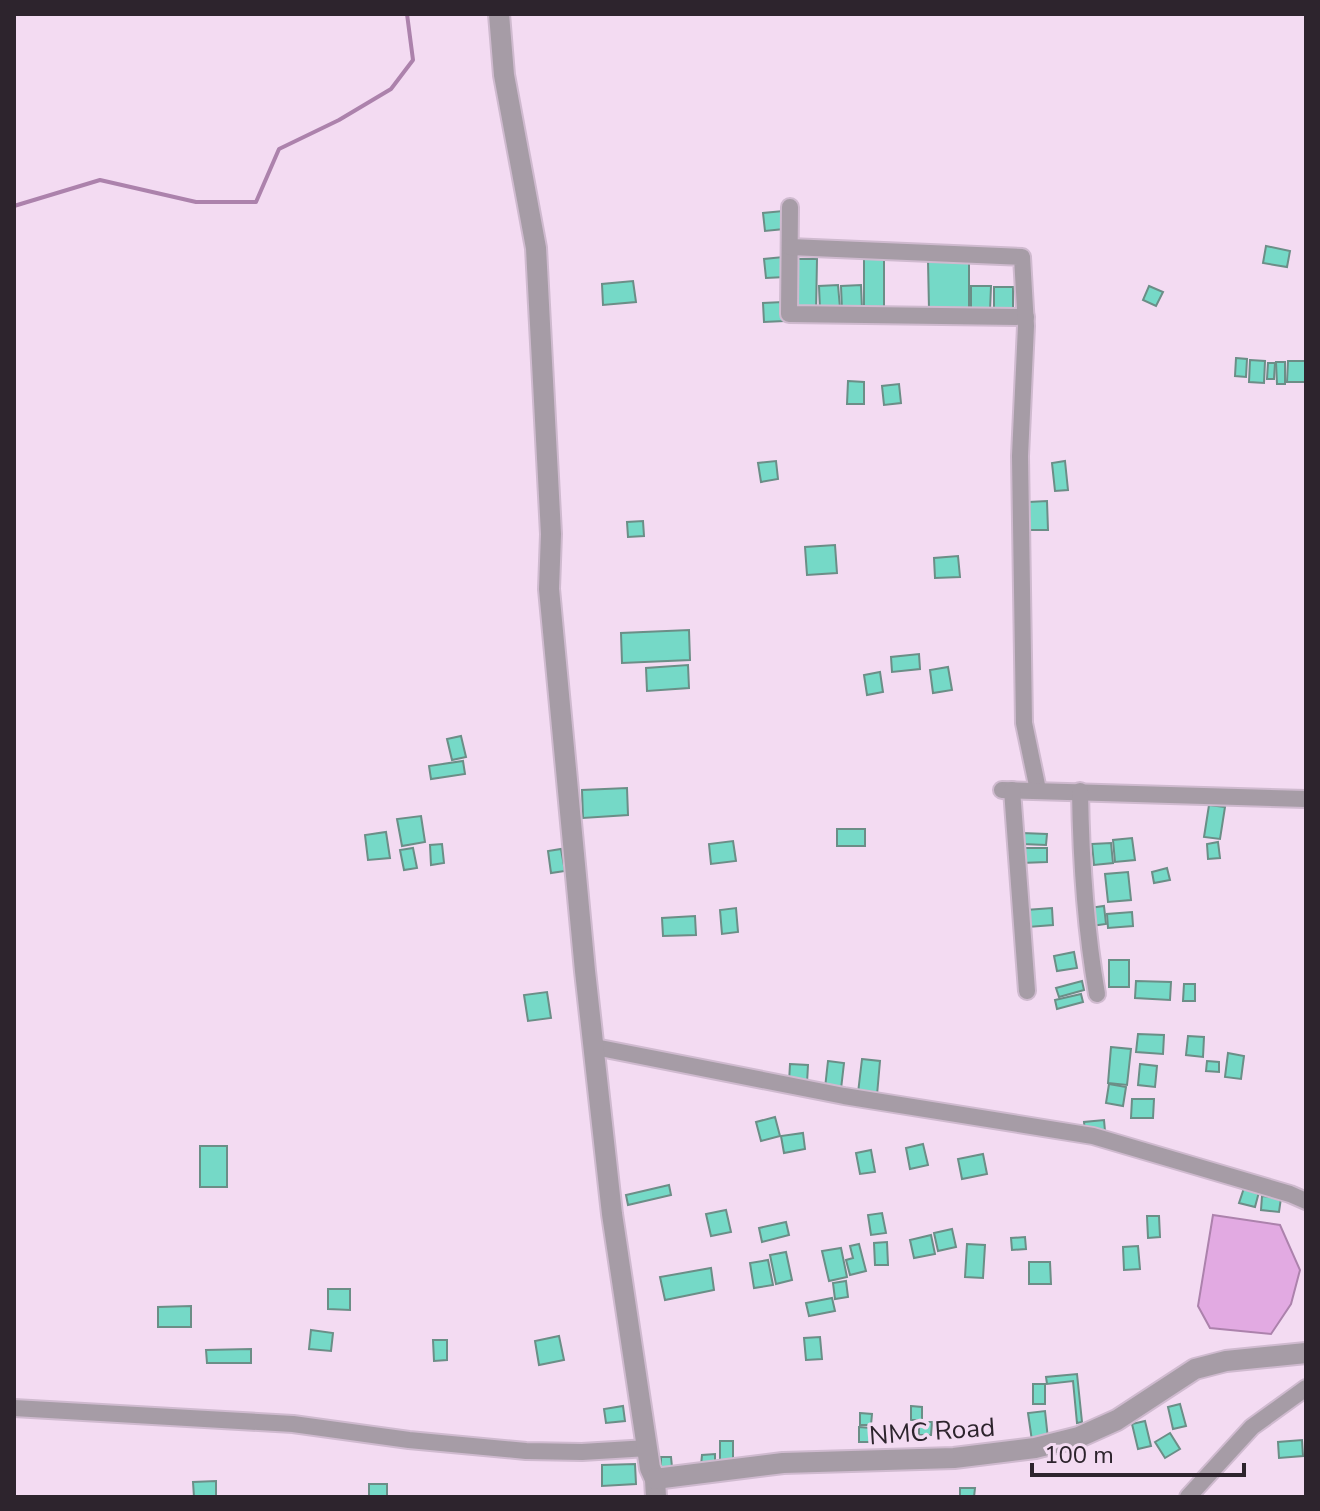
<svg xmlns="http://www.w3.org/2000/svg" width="1320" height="1511" font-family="'Nunito Sans',sans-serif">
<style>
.water{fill:#e2aae2;stroke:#ac82ac;stroke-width:2}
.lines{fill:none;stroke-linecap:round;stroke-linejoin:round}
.stream{stroke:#ac82ac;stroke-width:4}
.building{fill:#75d9c7;stroke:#6b8e87;stroke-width:2}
.minor-casing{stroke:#cfbacf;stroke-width:20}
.tertiary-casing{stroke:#cfbacf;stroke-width:24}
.minor{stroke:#a69ca6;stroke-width:16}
.tertiary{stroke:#a69ca6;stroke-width:20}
.labels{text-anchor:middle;stroke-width:7;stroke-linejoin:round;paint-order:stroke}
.street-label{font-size:26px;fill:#2d242d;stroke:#f3dbf2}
</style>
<rect width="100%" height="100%" fill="#f3dbf2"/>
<!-- water -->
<polygon class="water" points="1213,1215 1280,1225 1300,1270 1291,1304 1271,1334 1210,1328 1198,1306"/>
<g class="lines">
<!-- stream -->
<polyline class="stream" points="14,206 100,180 196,202 256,202 279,149 339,120 391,89 413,60 407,14"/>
</g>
<!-- building -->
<g class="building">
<polygon points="783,211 784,229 765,231 763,213"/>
<polygon points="1266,246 1290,251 1287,267 1263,263"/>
<polygon points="783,257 785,277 766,278 764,259"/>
<polygon points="797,259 817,259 816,313 795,313"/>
<rect x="864" y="259" width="20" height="51"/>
<polygon points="969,260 969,309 929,309 928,261"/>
<polygon points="633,281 636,302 603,305 602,284"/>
<polygon points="838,285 840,308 820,309 819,286"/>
<polygon points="861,285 862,309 842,310 841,286"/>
<polygon points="971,286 991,286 990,311 971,311"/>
<polygon points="1149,286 1163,292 1156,306 1143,300"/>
<polygon points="994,287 1013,287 1013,310 994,311"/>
<polygon points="783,302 784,321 764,322 763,303"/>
<polygon points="1236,358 1247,359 1246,377 1235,376"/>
<polygon points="1250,360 1265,361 1264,383 1249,382"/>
<polygon points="1288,361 1306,361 1306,382 1287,382"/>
<polygon points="1276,362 1285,362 1285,384 1277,384"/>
<polygon points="1268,363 1275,363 1274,379 1267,379"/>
<polygon points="848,381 864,382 864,404 847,404"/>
<polygon points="899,384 901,403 884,405 882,386"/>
<polygon points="776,461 778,479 761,482 758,463"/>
<polygon points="1065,461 1068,490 1055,491 1052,463"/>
<polygon points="1047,501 1048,530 1030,530 1029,502"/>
<polygon points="643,521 644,536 628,537 627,522"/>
<polygon points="835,545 837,573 807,575 805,547"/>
<polygon points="958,556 960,577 935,578 934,558"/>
<polygon points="689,630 690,660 622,663 621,633"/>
<polygon points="919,654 920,669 892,672 891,657"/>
<polygon points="688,665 689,688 647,691 646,668"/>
<polygon points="948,667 952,690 933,693 930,670"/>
<polygon points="880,672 883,692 867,695 864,675"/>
<polygon points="461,736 466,757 452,760 447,739"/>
<polygon points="463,761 465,774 431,779 429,766"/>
<polygon points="627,788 628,815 583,818 582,790"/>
<polygon points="1209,805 1225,807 1220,839 1204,837"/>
<polygon points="421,816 425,842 402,846 397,819"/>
<rect x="837" y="829" width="28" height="17"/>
<polygon points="386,832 390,858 368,860 365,835"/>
<polygon points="1022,833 1047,834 1046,845 1022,844"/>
<polygon points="1132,838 1135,860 1115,862 1113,840"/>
<polygon points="733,841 736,861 711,864 709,844"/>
<polygon points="1218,842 1220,858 1208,859 1207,844"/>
<polygon points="1111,843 1113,863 1094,865 1092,844"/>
<polygon points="442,844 444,863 431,865 430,845"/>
<polygon points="413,848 417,868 404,870 400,850"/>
<polygon points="1021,848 1047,848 1047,862 1021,863"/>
<polygon points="561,849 565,871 551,873 548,851"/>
<polygon points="1167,868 1170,880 1154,883 1152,872"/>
<polygon points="1128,872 1131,900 1108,902 1105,874"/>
<polygon points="1104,906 1106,924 1091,926 1089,908"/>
<polygon points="736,908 738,932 722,934 720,910"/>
<polygon points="1052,908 1053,925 1028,927 1026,910"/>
<polygon points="1132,912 1133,926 1108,928 1107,914"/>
<polygon points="695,916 696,935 663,936 662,918"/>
<polygon points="1074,952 1077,968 1057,971 1054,956"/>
<rect x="1109" y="960" width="20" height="27"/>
<polygon points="1082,981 1084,990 1059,997 1056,988"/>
<polygon points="1136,981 1171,982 1170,1000 1135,998"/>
<polygon points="1184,984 1195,984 1195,1001 1183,1001"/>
<polygon points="547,992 551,1018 528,1021 524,995"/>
<polygon points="1081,994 1083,1002 1057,1009 1055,1000"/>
<polygon points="1138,1034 1164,1035 1163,1054 1136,1052"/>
<polygon points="1188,1036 1204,1037 1203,1057 1186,1055"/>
<polygon points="1111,1047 1131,1049 1127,1085 1108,1083"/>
<polygon points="1228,1053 1244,1056 1241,1079 1225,1077"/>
<polygon points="862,1059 880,1061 877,1095 858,1093"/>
<polygon points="828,1061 844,1063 841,1089 825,1088"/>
<polygon points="1207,1061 1219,1062 1219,1072 1206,1071"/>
<polygon points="790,1064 808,1065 807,1083 789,1083"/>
<polygon points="1140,1064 1157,1066 1155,1087 1138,1085"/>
<polygon points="1109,1084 1126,1087 1123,1106 1106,1103"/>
<polygon points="1132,1099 1154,1099 1153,1118 1131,1118"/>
<polygon points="775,1117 780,1136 761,1141 756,1122"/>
<polygon points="1104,1120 1105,1131 1085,1132 1084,1122"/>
<polygon points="803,1133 805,1149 784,1153 781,1136"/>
<polygon points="923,1144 928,1165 910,1169 906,1148"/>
<rect x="200" y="1146" width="27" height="41"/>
<polygon points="871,1150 875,1172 860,1174 856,1153"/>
<polygon points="983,1154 987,1174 962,1179 958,1159"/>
<polygon points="669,1185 671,1195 628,1205 626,1195"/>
<polygon points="1244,1188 1259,1192 1255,1207 1239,1203"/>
<polygon points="1262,1196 1281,1198 1279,1212 1261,1210"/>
<polygon points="726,1210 731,1232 711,1236 706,1214"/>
<polygon points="882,1213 886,1233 871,1235 868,1215"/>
<polygon points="1147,1216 1159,1216 1160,1237 1148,1238"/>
<polygon points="786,1222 789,1235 762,1242 759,1228"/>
<polygon points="952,1229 956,1247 938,1251 934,1233"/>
<polygon points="931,1235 935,1254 914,1258 910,1240"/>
<polygon points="1025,1237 1026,1249 1012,1250 1011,1238"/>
<polygon points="887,1242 888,1265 875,1265 874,1243"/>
<polygon points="859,1244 866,1271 850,1275 846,1260 853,1258 850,1246"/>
<polygon points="967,1244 985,1245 983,1278 965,1277"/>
<polygon points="1138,1246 1140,1269 1124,1270 1123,1247"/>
<polygon points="841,1248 847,1277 829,1281 822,1251"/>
<polygon points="786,1252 792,1280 776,1284 770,1255"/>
<polygon points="768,1260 773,1285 754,1288 750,1263"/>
<polygon points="1029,1262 1050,1262 1051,1284 1029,1284"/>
<polygon points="711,1268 714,1290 665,1300 660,1277"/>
<polygon points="846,1281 848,1297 835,1299 833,1283"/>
<polygon points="328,1289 350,1289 350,1310 328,1309"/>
<polygon points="832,1298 835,1311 809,1316 806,1303"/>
<polygon points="191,1306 191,1327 158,1327 158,1307"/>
<polygon points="311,1330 333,1333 331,1351 309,1349"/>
<polygon points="559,1336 564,1360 539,1365 535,1341"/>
<polygon points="820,1337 822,1359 806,1360 804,1338"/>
<polygon points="433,1340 447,1340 447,1360 434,1361"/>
<polygon points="251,1349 251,1363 207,1363 206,1350"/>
<polygon points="1077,1374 1082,1422 1077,1423 1073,1381 1047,1384 1046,1377"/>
<rect x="1033" y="1384" width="12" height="20"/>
<polygon points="1180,1404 1186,1426 1173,1429 1168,1407"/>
<polygon points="623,1406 625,1421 606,1423 604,1409"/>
<polygon points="911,1406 922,1407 922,1420 911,1420"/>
<polygon points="1045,1411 1048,1439 1032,1441 1028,1413"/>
<polygon points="860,1413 872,1414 871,1425 860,1425"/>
<polygon points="1145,1421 1151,1446 1138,1449 1132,1424"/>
<polygon points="919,1422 932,1422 931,1435 919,1435"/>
<polygon points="859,1427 871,1428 870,1442 859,1442"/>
<polygon points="1170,1433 1180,1449 1165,1458 1155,1442"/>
<polygon points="1302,1440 1303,1456 1279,1458 1278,1442"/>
<polygon points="720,1441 733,1441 733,1460 720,1461"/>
<polygon points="715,1454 715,1466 701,1466 702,1455"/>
<polygon points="661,1457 671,1457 672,1467 661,1467"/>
<polygon points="635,1464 636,1484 602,1486 602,1465"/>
<polygon points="216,1481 216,1497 194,1497 193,1482"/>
<rect x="369" y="1484" width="18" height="13"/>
<polygon points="960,1488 975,1488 974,1497 960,1497"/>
</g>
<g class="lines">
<defs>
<g id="minor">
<polyline points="790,207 789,314 1026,317"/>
<polyline points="790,247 1022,257 1026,326 1020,456 1024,723 1038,790"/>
<polyline points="1002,790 1306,799"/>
<polyline points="1012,790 1027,991"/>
<path d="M1080,791C1081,860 1085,926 1097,994"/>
<polyline points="595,1047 844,1096 1093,1136 1290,1194 1306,1201"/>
<polyline points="14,1408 293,1424 409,1440 526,1451 582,1452 648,1448"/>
<polyline points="1188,1497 1252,1427 1306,1388"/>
</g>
<g id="tertiary">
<polyline points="499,14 504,75 536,248 551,534 549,589 585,971 612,1214 650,1468 655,1479 656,1497"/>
<polyline points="655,1479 783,1463 954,1458 1035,1448 1079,1437 1117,1420 1195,1369 1226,1361 1306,1353"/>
</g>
</defs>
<!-- minor casing -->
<use href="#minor" class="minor-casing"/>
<!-- tertiary casing -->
<use href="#tertiary" class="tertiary-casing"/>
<!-- minor -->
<use href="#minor" class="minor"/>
<!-- tertiary -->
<use href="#tertiary" class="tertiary"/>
</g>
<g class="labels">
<!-- street labels -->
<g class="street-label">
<text transform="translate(932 1431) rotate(-4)" y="9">NMC Road</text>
</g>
</g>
<!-- border -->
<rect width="1320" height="1511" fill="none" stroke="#2d242d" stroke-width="32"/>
<!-- scale -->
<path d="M1032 1463v12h212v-12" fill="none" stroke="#2d242d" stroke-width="4"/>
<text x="1044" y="1463" font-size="24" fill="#2d242d" stroke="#f3dbf2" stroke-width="6" paint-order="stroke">100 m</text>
</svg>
